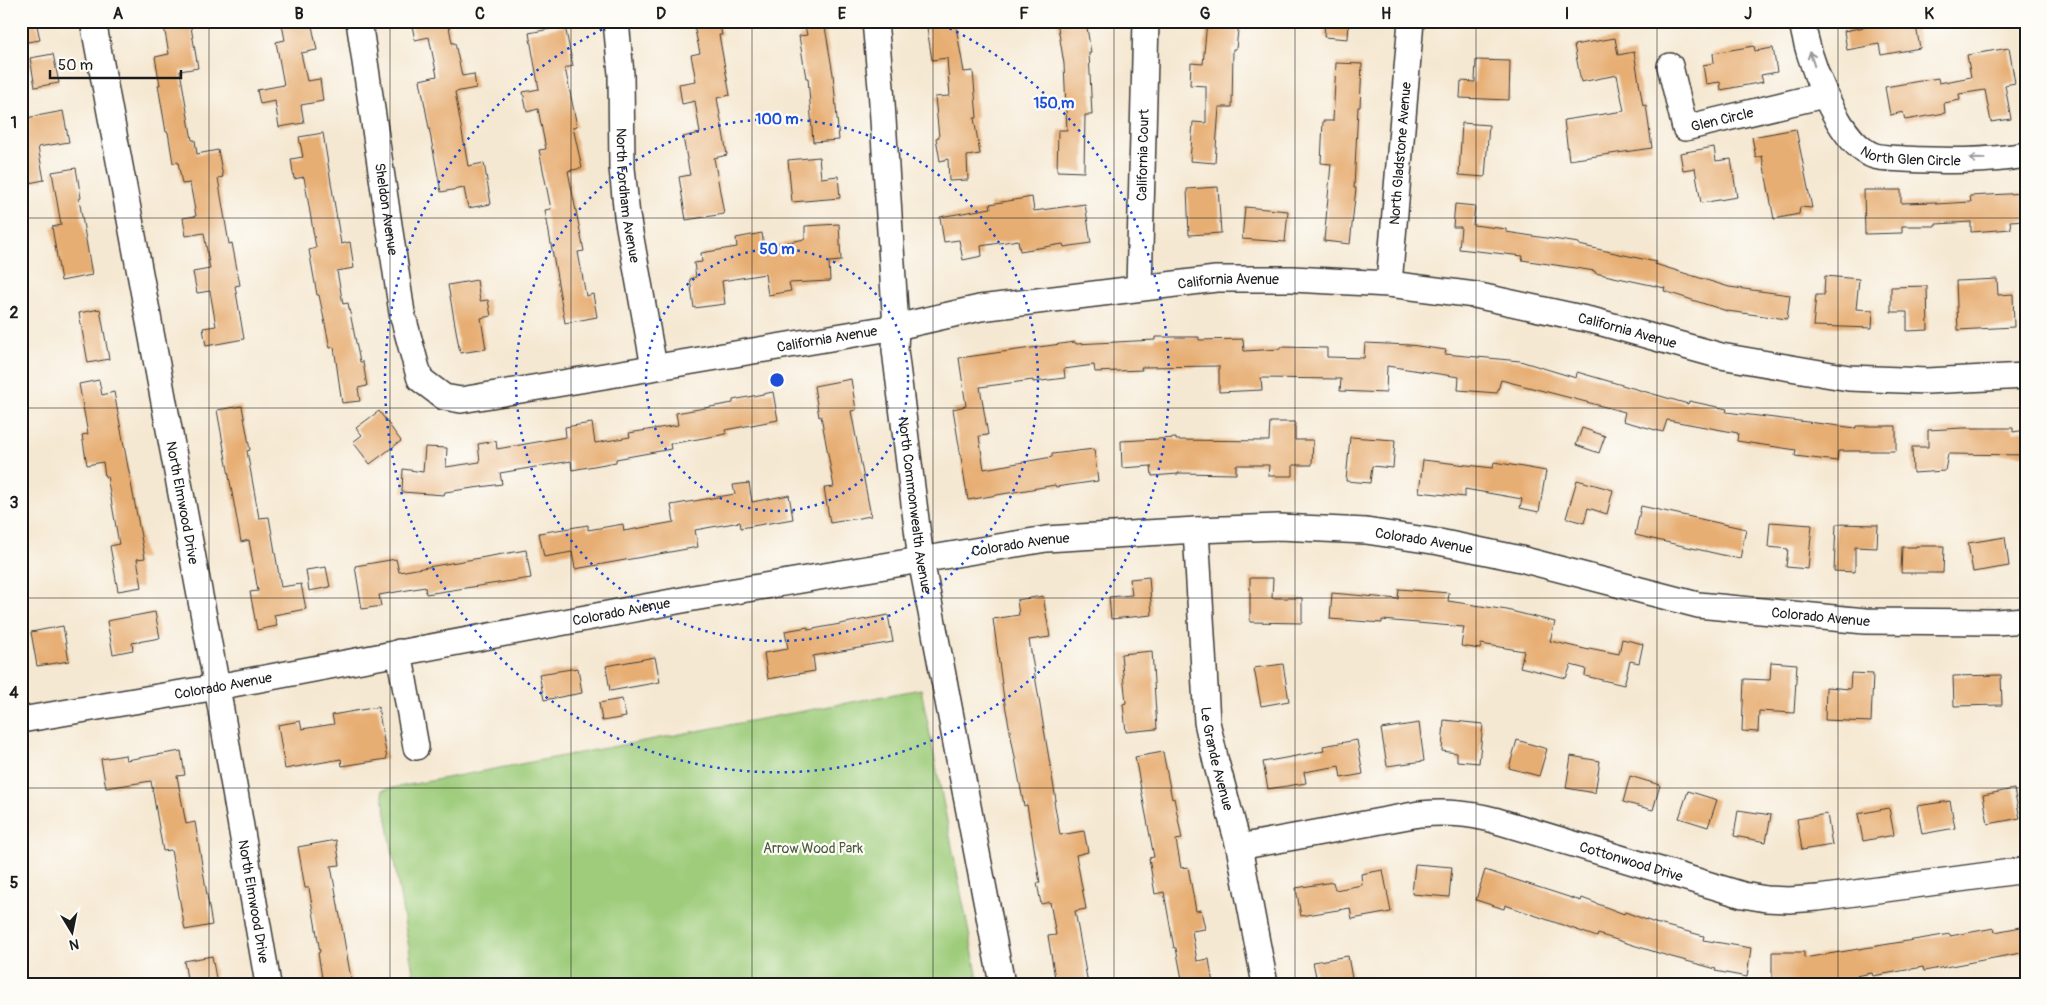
<svg xmlns="http://www.w3.org/2000/svg" width="2047" height="1005" font-family="Pangolin,sans-serif">
<style>
.green{fill:#9ecc7a;stroke:#5d744b}
.building{fill:#e7ae73}
.lines{fill:none;stroke-linecap:round;stroke-linejoin:round}
.minor-casing{stroke:#3d3b37;stroke-width:28}
.minor{stroke:#fff;stroke-width:25}
.oneway{stroke:#999}
.grid{fill:none;stroke:#1c1c1c;stroke-width:1;stroke-opacity:0.55}
.ring{fill:none;stroke:#1d4ed8;stroke-width:2.5;stroke-dasharray:2.5 5}
.labels{text-anchor:middle;stroke-width:4.5;stroke-linejoin:round;paint-order:stroke}
.street-label{font-size:14px;fill:#1c1c1c;stroke:#fdfcf7}
.park-label{font-size:14px;fill:#4a5a3d;stroke:#fdfcf7}
.centre{fill:#1d4ed8;stroke:#fdfcf7;stroke-width:2.5}
.ring-label{font-size:15px;text-anchor:middle;font-weight:bold;fill:#1d4ed8;stroke:#fdfcf7;stroke-width:4.5;stroke-linejoin:round;paint-order:stroke}
.neatline{fill:none;stroke:#1c1c1c;stroke-width:2}
.grid-label{font-size:16px;text-anchor:middle;font-weight:bold;fill:#1c1c1c}
</style>
<rect width="100%" height="100%" fill="#fdfcf7"/>
<filter id="ink" filterUnits="userSpaceOnUse"><feTurbulence type="fractalNoise" baseFrequency=".02" numOctaves="2"/><feDisplacementMap in="SourceGraphic" scale="10" xChannelSelector="R" yChannelSelector="G"/><feConvolveMatrix kernelMatrix="1 2 1 2 8 2 1 2 1" color-interpolation-filters="sRGB"/></filter>
<filter id="wash" filterUnits="userSpaceOnUse"><feTurbulence type="fractalNoise" baseFrequency=".0096" numOctaves="4" result="noise"/><feDisplacementMap in="SourceGraphic" scale="20" xChannelSelector="R" yChannelSelector="G"/><feGaussianBlur stdDeviation="1.12" result="paint"/><feColorMatrix in="noise" values="0 0 0 0 0 0 0 0 0 0 0 0 0 0 0 0 0 1.4 0 .05"/><feComposite in="paint" operator="in"/></filter>
<g filter="url(#wash)">
<rect width="100%" height="100%" fill="#f5e8d2"/>
<!-- green -->
<polygon class="green" points="921,689 979,984 415,984 382,790"/>
<g id="blocks">
<!-- building -->
<g class="building">
<polygon points="21,21 36,21 40,40 21,43"/>
<polygon points="163,21 190,21 198,68 180,71 192,140 195,140 197,154 218,150 223,177 218,178 229,244 232,243 240,285 235,286 244,339 206,346 203,328 216,326 210,291 197,293 193,272 210,269 204,233 186,236 183,218 196,216 190,183 182,184 178,162 173,163 168,132 166,132 158,85 160,85 155,57 169,54"/>
<polygon points="300,21 311,21 317,50 301,53 307,81 320,79 323,101 301,105 304,123 279,127 275,101 260,104 257,90 284,85 276,42 285,40 282,25"/>
<polygon points="411,21 448,21 452,43 455,43 462,76 474,74 476,88 455,92 468,166 484,163 491,204 468,208 464,188 441,192 420,80 437,76 429,37 415,40"/>
<polygon points="693,21 719,21 722,35 719,35 730,95 717,98 727,155 714,158 724,214 686,220 679,177 690,175 683,137 700,133 695,101 682,104 679,84 696,81 691,55 700,53"/>
<polygon points="804,21 824,21 833,74 839,140 813,142 808,78 806,78 799,36 807,35"/>
<polygon points="926,21 955,21 964,72 973,71 977,118 974,118 980,154 967,156 968,180 949,181 948,159 940,161 936,138 939,137 935,97 950,96 947,58 932,60"/>
<polygon points="1057,21 1086,21 1091,53 1089,53 1092,115 1085,115 1084,172 1057,171 1058,130 1067,130 1064,64"/>
<polygon points="1207,21 1239,21 1236,49 1233,49 1232,107 1219,107 1215,163 1190,161 1193,122 1206,123 1206,86 1190,85 1191,63 1203,64"/>
<polygon points="1325,21 1349,21 1348,39 1324,37"/>
<polygon points="1874,21 1915,21 1920,48 1881,55 1879,44 1847,50 1844,31 1875,25"/>
<polygon points="565,26 573,66 565,68 577,126 573,127 582,168 568,171 584,251 578,252 586,296 593,294 597,317 565,323 545,210 551,209 539,150 546,149 538,109 527,112 523,92 539,89 529,33"/>
<polygon points="1615,38 1618,55 1634,52 1643,106 1646,105 1652,148 1569,160 1564,120 1624,111 1617,75 1581,82 1574,45"/>
<polygon points="1754,46 1755,51 1773,48 1777,72 1761,75 1763,82 1721,90 1720,82 1706,84 1703,65 1714,63 1713,53"/>
<polygon points="2009,48 2015,83 2005,85 2011,119 1991,122 1985,90 1959,94 1960,100 1944,103 1945,113 1905,120 1903,112 1890,115 1885,87 1938,78 1939,83 1971,77 1967,55"/>
<polygon points="53,54 59,83 35,87 30,58"/>
<polygon points="1476,60 1510,61 1509,100 1460,98 1461,81 1475,82"/>
<polygon points="1336,63 1362,64 1360,107 1358,107 1354,188 1356,188 1350,244 1324,241 1331,164 1321,163 1323,121 1333,121"/>
<polygon points="63,111 69,142 38,147 44,180 24,184 21,165 21,119"/>
<polygon points="1462,123 1489,125 1485,177 1459,175"/>
<polygon points="1796,129 1812,208 1800,207 1799,214 1774,219 1762,156 1756,158 1752,137"/>
<polygon points="323,133 341,244 350,242 354,268 337,271 343,304 348,303 360,362 363,362 367,386 358,388 360,401 342,403 334,347 330,348 319,295 317,295 309,250 316,248 304,177 294,179 291,159 303,157 299,137"/>
<polygon points="1714,147 1716,161 1731,159 1737,197 1701,203 1695,168 1683,170 1680,153"/>
<polygon points="819,157 821,178 838,176 840,198 792,202 788,160"/>
<polygon points="76,168 81,198 79,199 92,275 61,281 52,227 61,225 52,172"/>
<polygon points="1218,187 1221,233 1189,235 1187,189"/>
<polygon points="1864,190 1901,190 1901,203 1936,202 1936,204 1971,202 1970,196 2026,193 2026,220 2010,221 2011,229 1971,232 1971,222 1936,224 1936,226 1902,226 1902,233 1865,234"/>
<polygon points="1032,197 1034,211 1085,204 1091,243 1064,247 1063,244 1020,251 1018,240 981,246 982,256 963,260 959,240 944,242 940,217 991,208 990,204"/>
<polygon points="1455,204 1475,206 1473,225 1506,229 1506,232 1579,243 1579,245 1656,262 1655,264 1729,287 1790,295 1787,319 1727,311 1664,291 1665,288 1595,273 1595,271 1522,260 1523,256 1459,249 1461,227 1453,227"/>
<polygon points="1245,207 1288,211 1285,242 1242,239"/>
<polygon points="839,224 841,261 829,262 830,281 789,283 791,291 768,295 765,274 722,281 725,304 694,308 690,279 696,277 694,263 702,262 701,253 737,247 736,238 762,233 764,247 805,239 805,226"/>
<polygon points="1825,276 1859,279 1856,309 1873,310 1872,328 1813,326 1816,295 1824,295"/>
<polygon points="1997,279 1998,295 2013,294 2014,327 1958,330 1956,281"/>
<polygon points="477,280 480,301 488,300 491,316 481,318 486,349 460,353 448,285"/>
<polygon points="1927,286 1928,330 1907,331 1907,312 1891,312 1891,287"/>
<polygon points="100,309 109,359 88,363 79,313"/>
<polygon points="1155,337 1199,337 1199,340 1243,339 1244,351 1280,349 1280,347 1327,348 1327,357 1364,358 1365,343 1410,345 1446,350 1445,354 1520,361 1576,378 1577,372 1688,404 1689,401 1727,409 1726,412 1856,428 1856,426 1896,426 1896,451 1838,451 1837,461 1795,456 1796,450 1737,441 1738,433 1667,420 1663,432 1623,421 1625,412 1501,380 1497,393 1458,390 1459,377 1387,366 1386,393 1340,391 1341,379 1261,378 1262,390 1219,392 1219,366 1141,367 1142,370 1095,372 1094,365 1064,369 1065,378 1033,382 1033,380 980,387 988,435 979,436 984,469 1052,457 1052,454 1094,449 1098,481 1056,487 1055,485 968,500 953,409 966,406 959,358 1075,342 1076,344 1155,340"/>
<polygon points="851,379 856,410 851,411 871,516 830,523 824,488 834,487 821,416 819,417 814,386"/>
<polygon points="99,380 102,395 114,392 145,558 137,559 142,587 118,591 110,546 119,544 107,476 105,477 103,462 87,465 82,435 88,434 79,384"/>
<polygon points="773,392 778,420 725,430 726,434 670,444 671,449 616,459 616,462 572,470 571,461 500,473 502,484 445,492 444,495 402,492 403,469 423,472 425,447 447,448 446,467 480,462 478,444 496,441 497,449 566,437 565,427 592,423 595,443 630,437 629,433 678,425 676,413 733,403 733,400"/>
<polygon points="242,406 250,450 247,451 259,518 269,517 281,587 301,584 306,609 274,615 277,626 257,630 250,592 258,591 249,540 241,542 217,410"/>
<polygon points="379,411 401,441 370,464 353,442 362,435 356,428"/>
<polygon points="1270,422 1295,422 1295,440 1313,440 1312,465 1293,465 1293,476 1268,476 1269,465 1236,465 1236,474 1178,473 1178,474 1152,476 1151,466 1122,468 1121,441 1176,438 1176,440 1269,441"/>
<polygon points="1582,428 1605,436 1599,453 1576,445"/>
<polygon points="1963,428 2013,428 2013,432 2026,430 2026,455 1948,454 1945,471 1913,473 1912,447 1928,447 1928,430"/>
<polygon points="1350,437 1395,440 1393,468 1372,466 1370,483 1346,481"/>
<polygon points="1423,460 1493,468 1494,462 1546,471 1539,512 1520,508 1522,499 1465,489 1465,497 1419,492"/>
<polygon points="1577,480 1613,490 1607,514 1588,508 1584,523 1566,518"/>
<polygon points="749,483 752,502 789,495 793,519 741,528 740,522 695,530 698,547 575,569 572,552 544,557 539,533 588,525 588,530 623,524 624,531 674,522 671,505 735,494 733,485"/>
<polygon points="1641,506 1746,529 1740,559 1635,535"/>
<polygon points="1770,522 1812,525 1808,569 1786,567 1788,549 1768,547"/>
<polygon points="1836,524 1878,525 1877,548 1855,547 1855,572 1834,571"/>
<polygon points="2005,537 2009,566 1973,572 1968,543"/>
<polygon points="1916,546 1944,546 1943,573 1901,573 1902,547 1916,547"/>
<polygon points="526,550 531,578 426,594 425,587 379,595 381,606 362,609 355,566 396,559 399,572"/>
<polygon points="326,567 330,587 309,591 306,570"/>
<polygon points="1149,577 1152,615 1111,619 1109,597 1132,595 1130,579"/>
<polygon points="1250,578 1273,578 1272,598 1302,598 1302,623 1250,622"/>
<polygon points="1399,589 1449,593 1448,601 1507,610 1555,622 1550,641 1589,650 1589,648 1619,654 1622,639 1643,644 1639,663 1630,661 1624,685 1585,676 1586,669 1571,665 1566,678 1520,667 1524,651 1481,644 1480,649 1461,646 1464,627 1382,620 1382,623 1330,619 1332,593 1398,599"/>
<polygon points="1043,596 1050,637 1029,640 1056,800 1054,801 1060,835 1084,831 1088,852 1076,855 1086,909 1075,911 1088,984 1056,984 1048,936 1056,935 1050,902 1041,904 1037,883 1040,883 1027,805 1024,806 1004,699 993,619 1019,615 1017,600"/>
<polygon points="155,612 160,638 132,643 133,650 113,654 107,621"/>
<polygon points="888,615 893,642 813,656 815,671 768,679 764,653 788,649 785,631 808,627 808,630"/>
<polygon points="63,626 69,661 37,666 31,632"/>
<polygon points="1152,651 1157,729 1126,732 1123,704 1126,703 1121,654"/>
<polygon points="655,657 660,682 610,691 606,666"/>
<polygon points="1771,662 1797,664 1794,713 1759,711 1758,732 1742,731 1744,679 1770,680"/>
<polygon points="1283,664 1289,701 1261,706 1254,668"/>
<polygon points="578,668 582,693 544,700 539,674"/>
<polygon points="1851,673 1873,674 1871,722 1825,720 1826,687 1850,689"/>
<polygon points="2001,675 2002,705 1954,706 1953,676"/>
<polygon points="622,699 626,717 602,721 599,703"/>
<polygon points="378,707 387,759 342,766 341,759 285,769 278,725 300,721 302,729 334,724 332,715"/>
<polygon points="1444,720 1483,724 1479,763 1457,761 1457,753 1442,751"/>
<polygon points="1419,723 1424,761 1387,766 1381,729"/>
<polygon points="1357,740 1363,774 1341,778 1339,766 1304,772 1306,783 1268,789 1263,762 1324,751 1323,746"/>
<polygon points="1517,740 1547,749 1539,776 1509,768"/>
<polygon points="181,751 185,775 177,776 186,824 195,822 212,925 185,930 171,850 163,851 151,781 106,788 101,759 125,755 126,760"/>
<polygon points="1163,752 1172,799 1174,798 1182,839 1176,840 1181,868 1188,867 1196,911 1201,910 1205,929 1192,931 1197,961 1209,959 1213,984 1183,984 1176,948 1174,948 1164,892 1155,894 1149,858 1154,857 1135,757"/>
<polygon points="1571,756 1600,761 1595,793 1566,788"/>
<polygon points="1630,776 1660,785 1653,810 1623,802"/>
<polygon points="2014,789 2020,818 1988,824 1983,795"/>
<polygon points="1688,791 1717,800 1708,827 1679,818"/>
<polygon points="1950,801 1955,828 1922,834 1917,806"/>
<polygon points="1889,808 1894,835 1863,841 1858,814"/>
<polygon points="1738,810 1771,815 1766,842 1734,836"/>
<polygon points="1827,814 1832,845 1802,850 1797,819"/>
<polygon points="336,840 340,865 331,866 352,984 323,984 318,953 320,952 309,888 305,888 298,847"/>
<polygon points="1415,864 1452,867 1449,897 1412,894"/>
<polygon points="1383,870 1391,912 1352,919 1350,908 1301,916 1296,888 1333,882 1335,890 1362,885 1361,874"/>
<polygon points="1485,870 1581,901 1582,898 1624,914 1625,912 1655,923 1704,936 1703,940 1751,948 1747,977 1715,971 1716,969 1668,956 1598,934 1597,937 1505,905 1504,909 1476,900"/>
<polygon points="2026,926 2026,952 1924,971 1923,967 1873,976 1872,973 1811,984 1772,984 1772,952 1804,952 1804,958 1950,934 1950,936 1994,928 1995,932"/>
<polygon points="212,956 217,984 188,984 184,961"/>
<polygon points="1348,956 1353,984 1326,984 1325,979 1317,981 1313,962"/>
</g>
</g>
</g>
<g filter="url(#ink)">
<use href="#blocks" fill-opacity="0" stroke="#3d3b37" stroke-width="1"/>
<g class="lines">
<defs>
<g id="minor">
<path id="s1" d="M93,21L217,687L268,984"/>
<path id="s2" d="M359,21L402,313L416,365L420,379L444,397L461,400L896,327L980,308L1216,279H1292L1389,284L1475,295L1595,321L1721,356L1849,378L1927,381L2026,376"/>
<path id="s3" d="M616,21L621,74L622,168L627,216L654,367"/>
<path id="s4" d="M875,21L881,87L896,327L895,350L921,560L1002,984"/>
<path id="s5" d="M1802,21C1807,57 1836,138 1870,154C1879,159 1894,158 1904,159C1944,161 1986,162 2026,155"/>
<path id="s6" d="M1670,66L1685,128L1824,95"/>
<path id="s7" d="M1389,284L1411,21"/>
<path id="s8" d="M1139,287L1146,21"/>
<path id="s9" d="M1196,530L1207,722L1216,762L1239,847L1265,984"/>
<polyline points="399,652 416,747"/>
<path id="s10" d="M21,720L217,687L693,598L1046,539L1196,530L1279,527L1366,531L1439,542L1521,559L1698,605L1865,621L1996,622L2026,620"/>
<path id="s11" d="M1239,847L1419,814C1447,812 1467,813 1494,820L1743,895L1766,899L1789,900L1818,898L2026,870"/>
</g>
</defs>
<!-- minor casing -->
<use href="#minor" class="minor-casing"/>
<!-- minor -->
<use href="#minor" class="minor"/>
</g>
<!-- one-way arrows -->
<defs><path id="oneway-shaft" d="M-6 0H5M1.5-3L5.5 0L1.5 3" fill="none" stroke-width="1.6" stroke-linecap="round" stroke-linejoin="round" transform="scale(1.25)"/></defs>
<g class="oneway">
<use href="#oneway-shaft" transform="translate(1812 59) rotate(-108)"/>
<use href="#oneway-shaft" transform="translate(1977 159) rotate(179)"/>
</g>
</g>
<!-- grid -->
<path class="grid" d="M209,21V984M390,21V984M571,21V984M752,21V984M933,21V984M1114,21V984M1295,21V984M1476,21V984M1657,21V984M1838,21V984M21,218H2026M21,408H2026M21,598H2026M21,788H2026"/>
<!-- distance rings -->
<g class="ring">
<circle cx="777" cy="380" r="131"/>
<circle cx="777" cy="380" r="261"/>
<path d="M936 22A392 392 0 1 1 618 22"/>
</g>
<g class="labels">
<!-- street labels -->
<g class="street-label">
<text dy="5" stroke="none"><textPath href="#s6" startOffset="102">Glen Circle</textPath></text>
<text dy="5" stroke="none"><textPath href="#s5" startOffset="194">North Glen Circle</textPath></text>
<text dy="5" stroke="none"><textPath href="#s7" startOffset="131">North Gladstone Avenue</textPath></text>
<text dy="5" stroke="none"><textPath href="#s8" startOffset="132">California Court</textPath></text>
<text dy="5" stroke="none"><textPath href="#s3" startOffset="175">North Fordham Avenue</textPath></text>
<text dy="5" stroke="none"><textPath href="#s2" startOffset="190">Sheldon Avenue</textPath></text>
<text dy="5" stroke="none"><textPath href="#s2" startOffset="1188">California Avenue</textPath></text>
<text dy="5" stroke="none"><textPath href="#s2" startOffset="1592">California Avenue</textPath></text>
<text dy="5" stroke="none"><textPath href="#s2" startOffset="782">California Avenue</textPath></text>
<text dy="5" stroke="none"><textPath href="#s1" startOffset="490">North Elmwood Drive</textPath></text>
<text dy="5" stroke="none"><textPath href="#s4" startOffset="486">North Commonwealth Avenue</textPath></text>
<text dy="5" stroke="none"><textPath href="#s10" startOffset="1420">Colorado Avenue</textPath></text>
<text dy="5" stroke="none"><textPath href="#s10" startOffset="1015">Colorado Avenue</textPath></text>
<text dy="5" stroke="none"><textPath href="#s10" startOffset="610">Colorado Avenue</textPath></text>
<text dy="5" stroke="none"><textPath href="#s10" startOffset="1825">Colorado Avenue</textPath></text>
<text dy="5" stroke="none"><textPath href="#s10" startOffset="205">Colorado Avenue</textPath></text>
<text dy="5" stroke="none"><textPath href="#s9" startOffset="230">Le Grande Avenue</textPath></text>
<text dy="5" stroke="none"><textPath href="#s11" startOffset="402">Cottonwood Drive</textPath></text>
<text dy="5" stroke="none"><textPath href="#s1" startOffset="895">North Elmwood Drive</textPath></text>
</g>
<!-- park labels -->
<g class="park-label">
<text x="813" y="853">Arrow Wood Park</text>
</g>
</g>
<circle cx="777" cy="380" r="8" class="centre"/>
<g class="ring-label">
<text x="1054" y="108">150 m</text>
<text x="777" y="124">100 m</text>
<text x="777" y="254">50 m</text>
</g>
<!-- margin -->
<rect width="2047" height="1005" fill="none" stroke="#fdfcf7" stroke-width="55"/>
<!-- north arrow -->
<g transform="translate(72 932) rotate(170)" stroke="#fdfcf7" stroke-width="4" paint-order="stroke">
<path d="M0-4L9 19L0 12L-9 19Z" fill="#1c1c1c"/>
<text y="-8" font-size="14" font-weight="bold" text-anchor="middle" fill="#1c1c1c">N</text>
</g>
<!-- scale -->
<path d="M50 70v8h131v-8" fill="none" stroke="#1c1c1c" stroke-width="2.5"/>
<text x="58" y="70" font-size="15" fill="#1c1c1c" stroke="#fdfcf7" stroke-width="4" paint-order="stroke">50 m</text>
<rect x="28" y="28" width="1992" height="950" class="neatline"/>
<g class="grid-label">
<text x="118" y="19">A</text>
<text x="299" y="19">B</text>
<text x="480" y="19">C</text>
<text x="661" y="19">D</text>
<text x="842" y="19">E</text>
<text x="1024" y="19">F</text>
<text x="1205" y="19">G</text>
<text x="1386" y="19">H</text>
<text x="1567" y="19">I</text>
<text x="1748" y="19">J</text>
<text x="1929" y="19">K</text>
<text x="14" y="128">1</text>
<text x="14" y="318">2</text>
<text x="14" y="508">3</text>
<text x="14" y="698">4</text>
<text x="14" y="888">5</text>
</g>
</svg>
